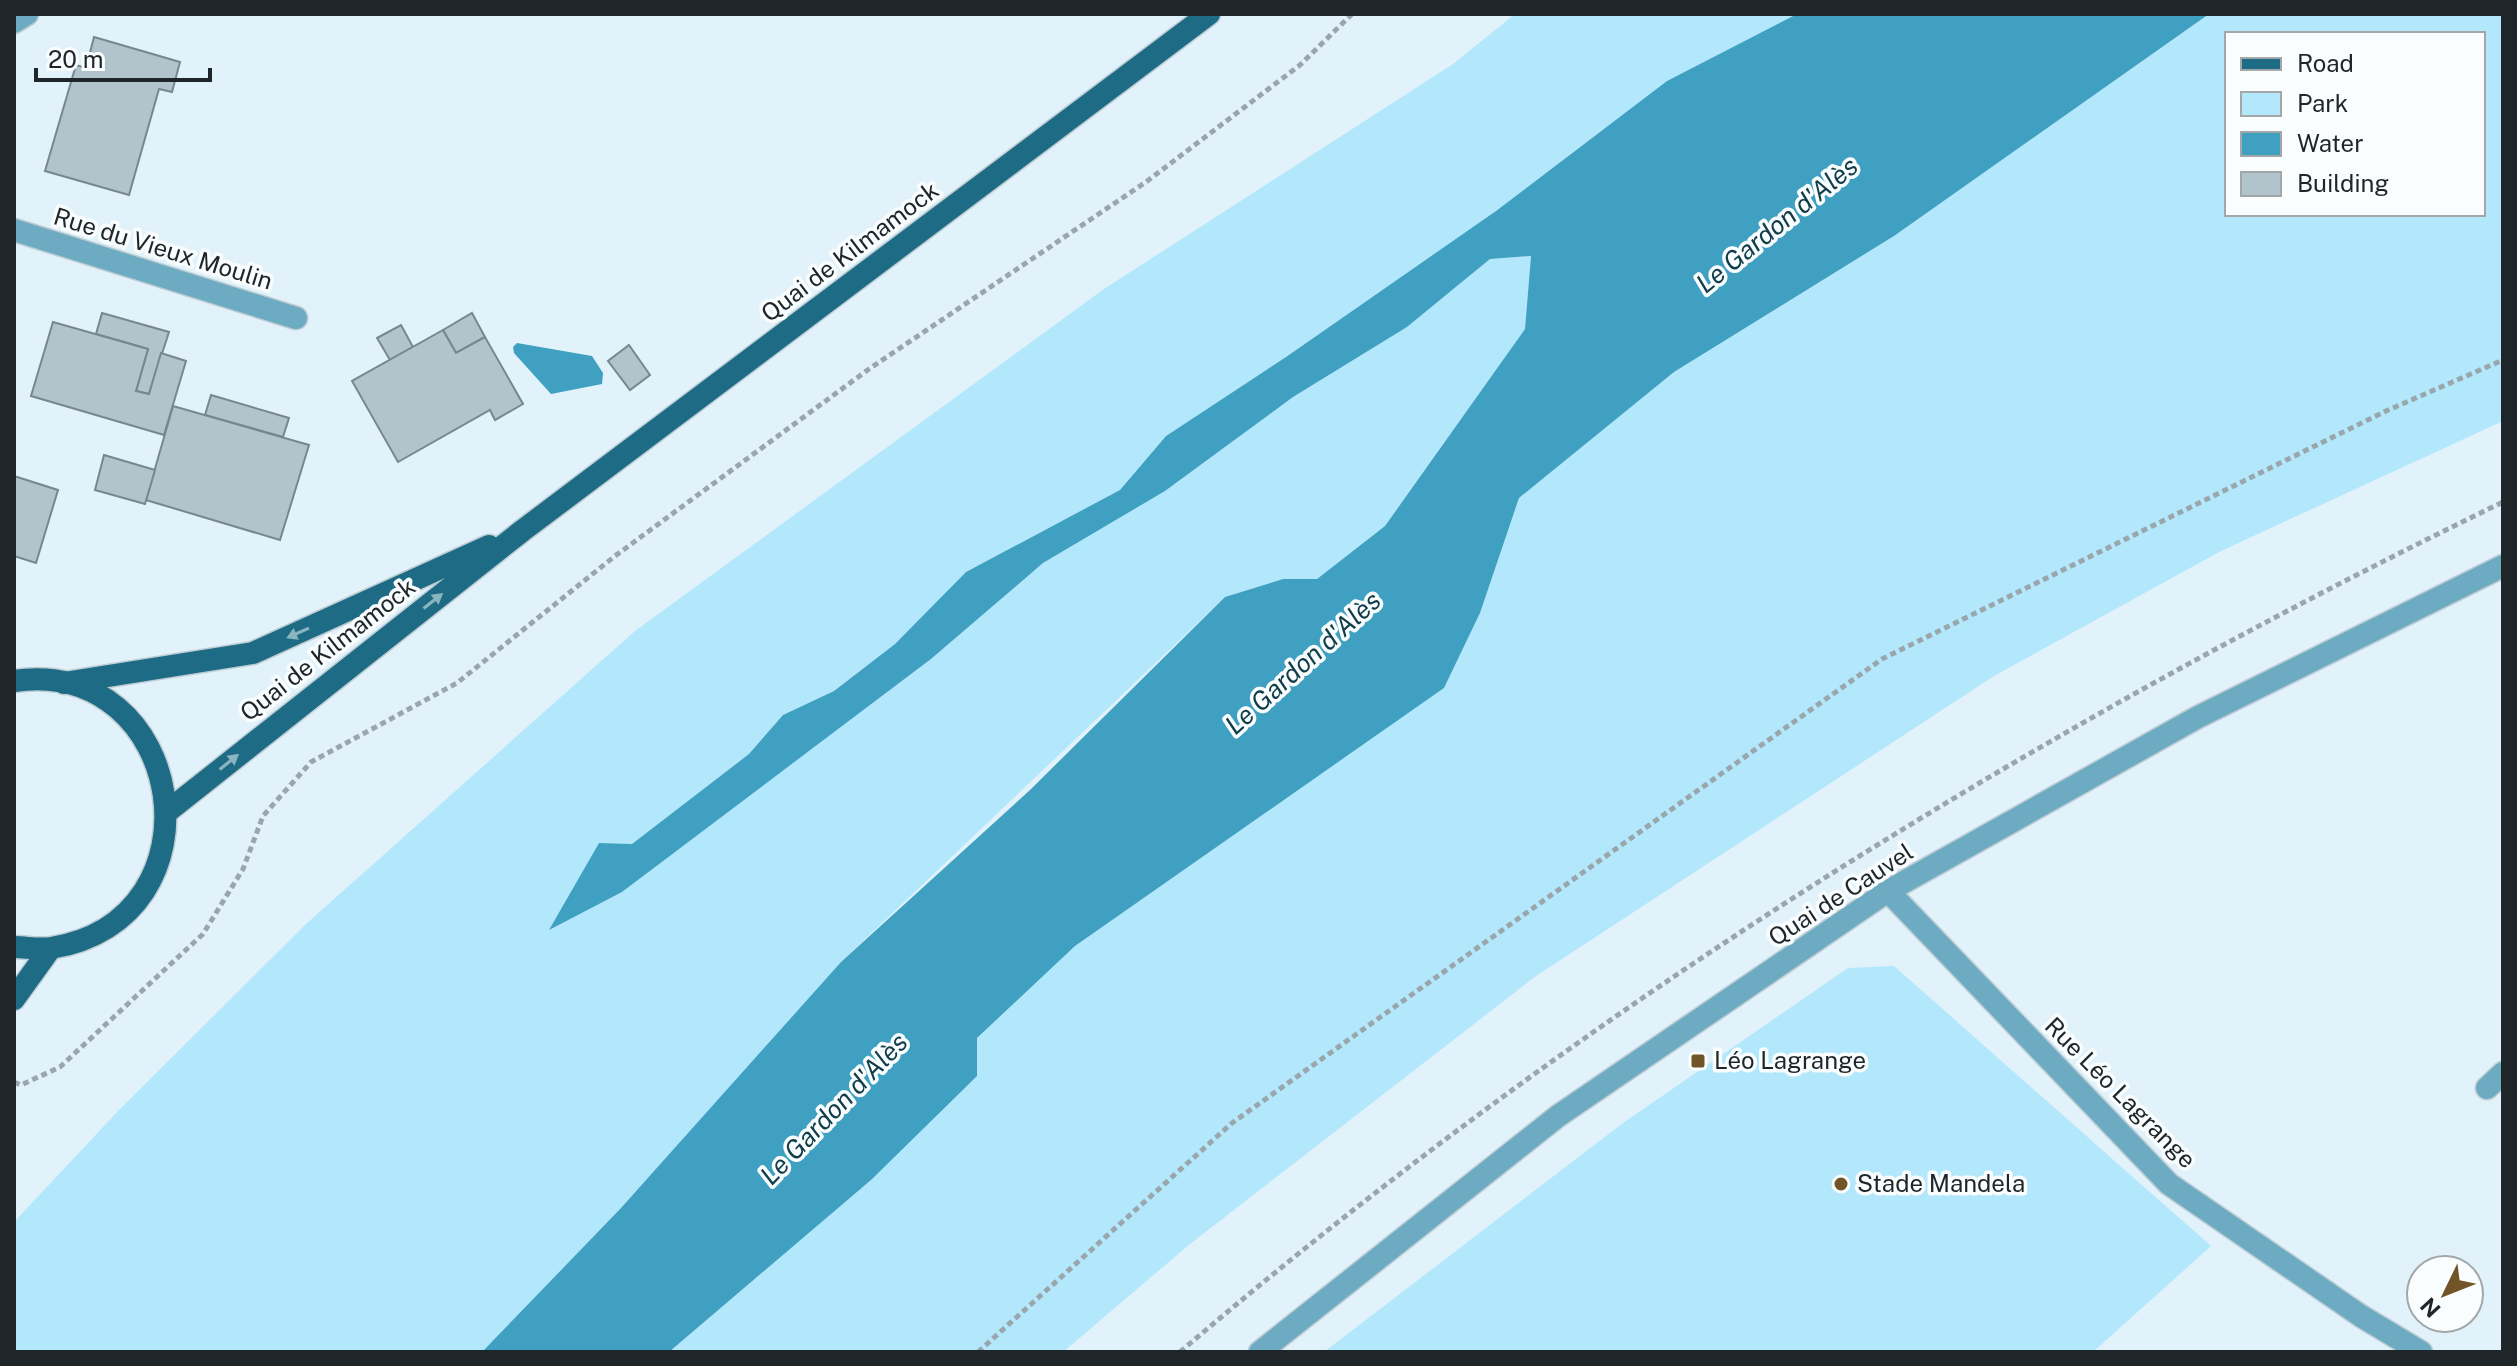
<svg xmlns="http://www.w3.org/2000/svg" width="2517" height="1366" font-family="'Public Sans',sans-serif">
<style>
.green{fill:#b3e7fc;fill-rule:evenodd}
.water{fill:#3fa0c1}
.building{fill:#b2c4cb;stroke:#77878d;stroke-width:2}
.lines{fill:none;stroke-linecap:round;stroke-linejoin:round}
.service-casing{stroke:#becdd4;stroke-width:25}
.minor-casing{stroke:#becdd4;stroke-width:25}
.tertiary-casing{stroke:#becdd4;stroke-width:25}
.primary-casing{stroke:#becdd4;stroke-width:25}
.path{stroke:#99a7ad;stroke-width:5;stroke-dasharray:6 4;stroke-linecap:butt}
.service{stroke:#6dabc3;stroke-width:22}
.minor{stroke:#6dabc3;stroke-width:22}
.tertiary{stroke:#6dabc3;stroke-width:22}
.primary{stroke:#1d6b84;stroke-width:22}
.oneway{fill:#8bb4c1}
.poi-dot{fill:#725429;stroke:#f9fdfe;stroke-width:3}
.labels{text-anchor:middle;stroke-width:7;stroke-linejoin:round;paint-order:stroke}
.street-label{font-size:24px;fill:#1f2629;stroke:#f9fdfe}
.poi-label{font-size:24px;fill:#1f2629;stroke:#f9fdfe;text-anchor:start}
.water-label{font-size:26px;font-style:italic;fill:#113c4a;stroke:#f9fdfe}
</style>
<rect width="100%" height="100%" fill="#e1f2fa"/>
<!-- green -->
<g class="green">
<polygon points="1515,14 1797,14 1667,81 1496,211 1286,357 1166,436 1120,490 966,572 895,644 834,691 783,715 749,754 632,844 599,843 550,929 622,892 931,659 1043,563 1165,491 1293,397 1407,327 1490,259 1531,256 1525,329 1385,526 1317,579 1283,579 1225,597 841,962 621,1208 482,1352 14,1352 14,1222 119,1110 306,924 635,631 1104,289 1453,64"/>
<path d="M2209,14H2503V421L2221,551L1994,676L1536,976L1190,1244L1063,1352H669L871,1180L977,1038L1075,946L1444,688L1480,613L1519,498L1674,372L1894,236ZM2227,34H2483V214H2227Z"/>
<polygon points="1894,966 2211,1246 2093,1352 1324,1352 1623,1123 1848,968"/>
</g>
<!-- water -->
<g class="water">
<polygon points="1797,14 2209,14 1894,236 1674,372 1519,498 1480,613 1444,688 1075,946 977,1038 977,1076 871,1180 669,1352 482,1352 621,1208 841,962 1030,790 1225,597 1283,579 1317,579 1385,526 1525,329 1531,256 1490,259 1407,327 1293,397 1165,491 1043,563 931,659 622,892 549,930 599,843 632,844 749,754 783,715 834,691 895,644 966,572 1120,490 1166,436 1286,357 1496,211 1667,81"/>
<polygon points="517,343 592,356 603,373 602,384 551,394 514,353 513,347"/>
</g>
<!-- building -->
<g class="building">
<polygon points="94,37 180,62 172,92 159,89 129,195 45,171 76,65 86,68"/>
<polygon points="102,313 169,332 149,394 136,391 148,349 96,334"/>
<polygon points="472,313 485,337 456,353 443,330"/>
<polygon points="53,322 148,349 136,391 149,394 161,353 186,361 164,435 31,396"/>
<polygon points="401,325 413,347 390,360 377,338"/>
<polygon points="443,330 456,353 485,337 523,404 495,420 490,410 398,462 352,381"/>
<polygon points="629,345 650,375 630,390 608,361"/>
<polygon points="211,395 289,418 283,437 205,415"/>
<polygon points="173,406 309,445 280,540 146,500"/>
<polygon points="104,455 155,470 145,504 95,490"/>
<polygon points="14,476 58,490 36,563 14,556"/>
</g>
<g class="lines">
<defs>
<polyline id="service" points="2487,1088 2503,1073"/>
<g id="minor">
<polyline points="14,22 27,14"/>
<polyline points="14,230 296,318"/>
<polyline points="1888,891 2169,1184 2361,1316 2421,1352"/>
</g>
<polyline id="tertiary" points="1260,1352 1558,1116 1888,891 2198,717 2503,566"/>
<g id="primary">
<path d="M14,681C187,656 228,920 51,948C39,950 26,947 14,947"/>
<polyline points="64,683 253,653 489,546"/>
<polyline points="168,811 522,531 1209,14"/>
<polyline points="14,999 50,949"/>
</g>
</defs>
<!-- service casing -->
<use href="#service" class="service-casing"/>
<!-- minor casing -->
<use href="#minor" class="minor-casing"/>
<!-- tertiary casing -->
<use href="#tertiary" class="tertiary-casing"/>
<!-- primary casing -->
<use href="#primary" class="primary-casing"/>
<!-- path -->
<g class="path">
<polyline points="14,1082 21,1085 60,1067 203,934 243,869 263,816 311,762 457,683 615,556 869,369 1146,182 1300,65 1352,14"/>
<polyline points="978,1352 1232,1123 1882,659 2386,411 2503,360"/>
<path d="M1180,1352C1581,1009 2029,732 2503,502"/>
</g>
<!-- service -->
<use href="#service" class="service"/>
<!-- minor -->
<use href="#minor" class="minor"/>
<!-- tertiary -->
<use href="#tertiary" class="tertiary"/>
<!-- primary -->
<use href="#primary" class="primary"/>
</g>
<!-- one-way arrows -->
<defs><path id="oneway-solid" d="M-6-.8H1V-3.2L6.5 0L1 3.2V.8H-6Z" transform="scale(2)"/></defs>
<g class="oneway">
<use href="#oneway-solid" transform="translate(433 601) rotate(-38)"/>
<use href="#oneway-solid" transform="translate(298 633) rotate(156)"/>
<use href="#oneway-solid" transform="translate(229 762) rotate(-39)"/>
</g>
<!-- markers -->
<g class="poi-dot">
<rect x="1690" y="1053" width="16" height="16" rx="4"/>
<circle cx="1841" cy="1184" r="8"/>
</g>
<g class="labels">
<!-- street labels -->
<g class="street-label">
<text transform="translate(163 249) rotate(17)" y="8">Rue du Vieux Moulin</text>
<text transform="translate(850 252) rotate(-37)" y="8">Quai de Kilmamock</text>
<text transform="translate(328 650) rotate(-38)" y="8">Quai de Kilmamock</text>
<text transform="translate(1841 895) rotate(-33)" y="8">Quai de Cauvel</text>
<text transform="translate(2120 1093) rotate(45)" y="8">Rue Léo Lagrange</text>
</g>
<!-- poi labels -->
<g class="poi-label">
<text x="1714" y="1069">Léo Lagrange</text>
<text x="1857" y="1192">Stade Mandela</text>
</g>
<!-- water labels -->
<g class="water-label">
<text transform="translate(1777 225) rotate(-39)" y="9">Le Gardon d'Alès</text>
<text transform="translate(1303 663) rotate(-42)" y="9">Le Gardon d'Alès</text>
<text transform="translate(834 1109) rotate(-46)" y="9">Le Gardon d'Alès</text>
</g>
</g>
<!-- border -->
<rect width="2517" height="1366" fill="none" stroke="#1f2629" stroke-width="32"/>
<!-- legend -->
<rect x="2225" y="32" width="260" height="184" fill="#f9fdfe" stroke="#a2a7a9" stroke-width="2"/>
<rect x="2241" y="58" width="40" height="12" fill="#1d6b84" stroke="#a2a7a9" stroke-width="2"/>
<text x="2297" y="72" font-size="24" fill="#1f2629">Road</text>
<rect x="2241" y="92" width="40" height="24" fill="#b3e7fc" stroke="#a2a7a9" stroke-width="2"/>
<text x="2297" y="112" font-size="24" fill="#1f2629">Park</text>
<rect x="2241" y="132" width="40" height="24" fill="#3fa0c1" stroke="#a2a7a9" stroke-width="2"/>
<text x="2297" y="152" font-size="24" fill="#1f2629">Water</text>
<rect x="2241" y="172" width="40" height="24" fill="#b2c4cb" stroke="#a2a7a9" stroke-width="2"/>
<text x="2297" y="192" font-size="24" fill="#1f2629">Building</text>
<!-- north arrow -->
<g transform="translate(2445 1294) rotate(227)"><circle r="38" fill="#f9fdfe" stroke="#a2a7a9" stroke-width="2"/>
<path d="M0-6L14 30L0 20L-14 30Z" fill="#725429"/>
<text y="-12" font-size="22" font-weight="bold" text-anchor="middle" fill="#1f2629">N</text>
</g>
<!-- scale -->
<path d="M36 68v12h174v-12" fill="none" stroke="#1f2629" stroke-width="4"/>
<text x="48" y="68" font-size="24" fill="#1f2629" stroke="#f9fdfe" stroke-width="6" paint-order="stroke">20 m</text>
</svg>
